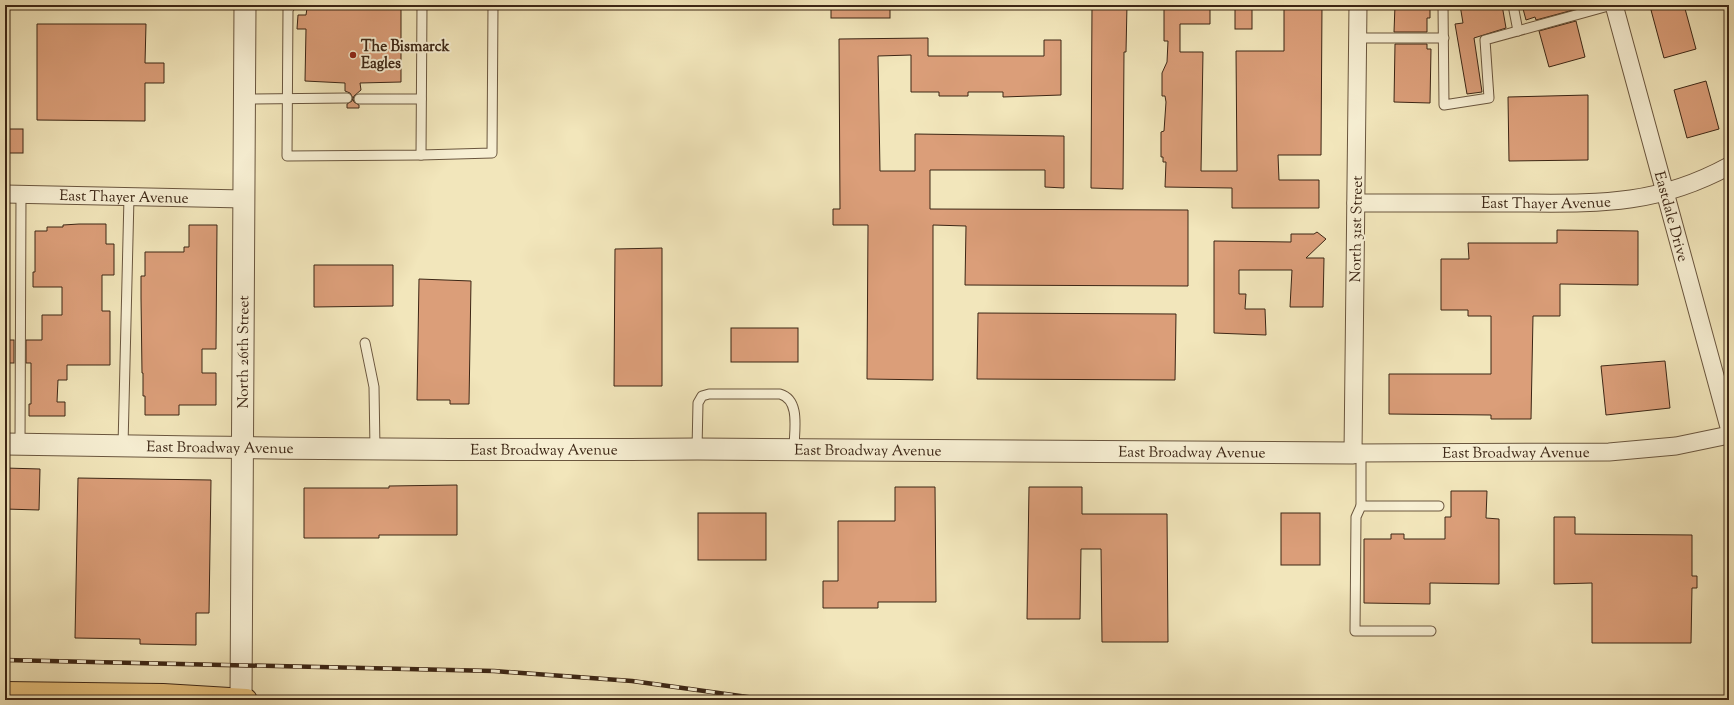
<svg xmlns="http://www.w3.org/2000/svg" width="1734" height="705" font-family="'Sorts Mill Goudy',serif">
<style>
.building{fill:#db9e79;stroke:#3c2615}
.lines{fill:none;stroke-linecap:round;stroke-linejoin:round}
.service-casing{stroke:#6a563e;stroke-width:11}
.minor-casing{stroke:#6a563e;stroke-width:19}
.tertiary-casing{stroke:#6a563e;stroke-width:23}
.primary-casing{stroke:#3c2615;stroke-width:24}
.service{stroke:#f7efd3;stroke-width:9}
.minor{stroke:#f7efd3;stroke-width:17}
.tertiary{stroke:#f7efd3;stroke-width:21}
.primary{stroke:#e9c37e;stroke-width:22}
.rail-casing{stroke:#3c2615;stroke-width:4.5}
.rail{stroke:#f7efd3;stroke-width:3;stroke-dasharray:9;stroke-linecap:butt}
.poi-dot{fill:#8f2418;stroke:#f7efd3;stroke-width:1.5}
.labels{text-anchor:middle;stroke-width:4;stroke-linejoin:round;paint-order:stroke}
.poi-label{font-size:15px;font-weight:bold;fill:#3c2615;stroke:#f7efd3;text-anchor:start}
.street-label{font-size:15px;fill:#3c2615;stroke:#f7efd3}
</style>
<rect width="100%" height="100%" fill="#f2e6bb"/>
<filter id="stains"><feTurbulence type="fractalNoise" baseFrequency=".005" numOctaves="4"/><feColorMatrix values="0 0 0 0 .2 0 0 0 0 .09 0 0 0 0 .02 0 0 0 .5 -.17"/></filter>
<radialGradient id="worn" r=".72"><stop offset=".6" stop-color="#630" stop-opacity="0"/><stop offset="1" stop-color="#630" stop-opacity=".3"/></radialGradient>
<!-- building -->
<g class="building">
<rect x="831" y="5" width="59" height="13"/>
<polygon points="1092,5 1127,5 1126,52 1124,52 1123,189 1091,188"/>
<polygon points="1164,5 1210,5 1210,24 1180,24 1180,52 1203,52 1201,171 1237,171 1236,51 1284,51 1284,5 1322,5 1321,155 1278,155 1279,180 1319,180 1319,208 1232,208 1232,188 1165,187 1166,162 1163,162 1163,157 1161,157 1161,132 1164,131 1166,102 1165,96 1162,96 1162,73 1167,62 1168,41 1164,41"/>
<rect x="1235" y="5" width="17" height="24"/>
<polygon points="1395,5 1430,5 1430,18 1427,18 1427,32 1394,32"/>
<polygon points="1460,5 1502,5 1506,28 1474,38 1482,92 1467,94 1455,24 1463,23"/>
<polygon points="1522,5 1571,5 1573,10 1536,20 1535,17 1526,20"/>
<polygon points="1669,5 1684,5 1696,49 1664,58 1651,10"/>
<polygon points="307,8 401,8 401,82 360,83 361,90 354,96 353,99 354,102 359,105 359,108 347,108 347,104 352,101 353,98 350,93 345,91 345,83 305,81 306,29 297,29 298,15 306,15"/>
<polygon points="1576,21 1585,57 1549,67 1539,31"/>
<polygon points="37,24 146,24 145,63 164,63 164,83 145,83 145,121 37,120"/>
<polygon points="928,38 928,56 1044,56 1044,40 1061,40 1061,95 1003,97 1003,92 968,92 968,96 939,96 939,92 911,92 911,55 878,56 880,171 915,171 915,134 1064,136 1064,188 1045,187 1045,170 930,170 930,209 1188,210 1188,286 965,285 966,226 933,225 933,380 867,379 868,225 833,225 833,209 840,209 839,39"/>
<polygon points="1395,44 1427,44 1427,49 1431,49 1430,103 1394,102"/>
<polygon points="1706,81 1719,129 1687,138 1674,90"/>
<polygon points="1588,95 1588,160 1509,161 1508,97"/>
<rect x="5" y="129" width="18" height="24"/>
<polygon points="79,224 106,224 106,244 114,244 114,275 102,275 102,311 110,311 110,365 67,365 67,380 58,380 57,402 65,402 65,416 29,416 29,404 31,404 31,363 26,363 26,340 42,340 42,315 62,315 62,287 33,287 33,272 35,272 35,231 47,231 47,227 63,227 63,225"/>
<polygon points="189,225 217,225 216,349 202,349 202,373 216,373 216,405 179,405 179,415 145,415 145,396 143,396 143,373 142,373 141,298 141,276 145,276 145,252 184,252 184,247 189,247"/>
<polygon points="1557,230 1638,231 1638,285 1560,284 1560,316 1533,316 1531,419 1491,419 1491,415 1389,414 1389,374 1491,374 1491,316 1468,316 1468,310 1441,310 1441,259 1469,259 1468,243 1557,243"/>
<polygon points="1317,232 1326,239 1306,258 1324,258 1323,307 1290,307 1292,270 1239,270 1239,294 1246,294 1245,309 1265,309 1266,335 1214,333 1214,241 1291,242 1291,234 1314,234"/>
<polygon points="662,248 662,386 614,386 615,249"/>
<polygon points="314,265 393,265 393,306 314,307"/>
<polygon points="419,279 471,281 469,404 450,404 450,400 417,400"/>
<polygon points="978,313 1176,314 1175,380 977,379"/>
<rect x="731" y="328" width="67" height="34"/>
<rect x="5" y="340" width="9" height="23"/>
<polygon points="1665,361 1670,408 1606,415 1601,366"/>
<polygon points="5,468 40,469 39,510 5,509"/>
<polygon points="78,478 211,480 209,613 196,613 196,645 140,644 140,639 75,638"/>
<polygon points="457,485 457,535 379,535 379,538 304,538 304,488 389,488 389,486"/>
<polygon points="895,487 935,487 936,602 878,602 878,608 823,608 823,581 838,581 838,521 895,521"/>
<polygon points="1029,487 1082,487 1082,514 1167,514 1168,642 1102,642 1101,549 1081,549 1080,619 1027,619"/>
<polygon points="1451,491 1487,491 1486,518 1499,519 1499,584 1430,583 1430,604 1364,603 1364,539 1391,539 1391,534 1404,534 1404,539 1445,539 1445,517 1451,517"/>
<rect x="698" y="513" width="68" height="47"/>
<rect x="1281" y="513" width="39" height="52"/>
<polygon points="1554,517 1575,517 1575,534 1692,535 1692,576 1697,576 1697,588 1692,588 1691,643 1592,643 1592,583 1554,584"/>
</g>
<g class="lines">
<defs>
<g id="service">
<polyline points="291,5 288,10 287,156 421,155 422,5"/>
<polyline points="1443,5 1444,105 1489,98 1485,40 1612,5"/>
<polyline points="1513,5 1518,31"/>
<polyline points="1358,38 1444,38"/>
<polyline points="244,99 347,98"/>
<polyline points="359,99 421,99"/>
<polyline points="421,155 492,153 493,5"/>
<polyline points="365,343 374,387 375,449"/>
<polyline points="20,444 21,194"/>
<polyline points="123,446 129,197"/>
<path d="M697,449L698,403L702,396L709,394H780C801,400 794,431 794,449"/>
<polyline points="1361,453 1361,506"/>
<polyline points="1431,631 1355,631 1356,517 1361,506 1439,506"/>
</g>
<g id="minor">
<path id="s1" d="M1358,5L1353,453L1609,452L1676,446L1729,435"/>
<path id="s2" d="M1614,5L1729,427"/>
<path id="s3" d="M5,194L244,199"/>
<path id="s4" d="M1356,203C1406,203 1457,203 1508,203C1591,203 1652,208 1729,166"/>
</g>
<g id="tertiary">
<path id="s5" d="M5,444C236,448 467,451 697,449L1353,453"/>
<path id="s6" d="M241,700L245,5"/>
</g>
<polyline id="primary" points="5,693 163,695 246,700"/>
</defs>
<!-- service casing -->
<use href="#service" class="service-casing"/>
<!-- minor casing -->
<use href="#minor" class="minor-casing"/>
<!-- tertiary casing -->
<use href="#tertiary" class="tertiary-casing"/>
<!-- primary casing -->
<use href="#primary" class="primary-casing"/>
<!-- service -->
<use href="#service" class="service"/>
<!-- minor -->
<use href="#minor" class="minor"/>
<!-- tertiary -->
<use href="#tertiary" class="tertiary"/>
<!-- primary -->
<use href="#primary" class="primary"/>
<defs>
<polyline id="rail" points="5,660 494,671 632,681 769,700"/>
</defs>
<!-- rail casing -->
<use href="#rail" class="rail-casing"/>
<!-- rail -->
<use href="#rail" class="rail"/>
</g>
<!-- markers -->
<circle class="poi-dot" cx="353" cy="55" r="4"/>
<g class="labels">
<!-- poi labels -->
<g class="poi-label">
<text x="361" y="51">The Bismarck<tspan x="361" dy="17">Eagles</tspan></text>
</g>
<!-- street labels -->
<g class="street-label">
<text dy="5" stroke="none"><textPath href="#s3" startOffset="119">East Thayer Avenue</textPath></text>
<text dy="5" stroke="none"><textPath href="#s4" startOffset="190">East Thayer Avenue</textPath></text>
<text dy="5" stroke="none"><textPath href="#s2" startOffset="219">Eastdale Drive</textPath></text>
<text transform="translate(1356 229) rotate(-89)" y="5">North 31st Street</text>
<text dy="5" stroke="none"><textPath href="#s6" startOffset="348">North 26th Street</textPath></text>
<text dy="5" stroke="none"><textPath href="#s5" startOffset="215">East Broadway Avenue</textPath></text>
<text dy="5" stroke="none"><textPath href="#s5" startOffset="539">East Broadway Avenue</textPath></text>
<text dy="5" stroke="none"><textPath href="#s5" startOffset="863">East Broadway Avenue</textPath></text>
<text dy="5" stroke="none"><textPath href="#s5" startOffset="1187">East Broadway Avenue</textPath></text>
<text dy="5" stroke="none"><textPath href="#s1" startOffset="611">East Broadway Avenue</textPath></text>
</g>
</g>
<!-- margin -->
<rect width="1734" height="705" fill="none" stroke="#f2e6bb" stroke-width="20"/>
<rect x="6" y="6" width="1722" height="693" fill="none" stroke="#3c2615" stroke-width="2"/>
<rect x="10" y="10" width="1714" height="685" fill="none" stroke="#3c2615"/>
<rect width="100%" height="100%" filter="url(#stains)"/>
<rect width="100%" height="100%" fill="url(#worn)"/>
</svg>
